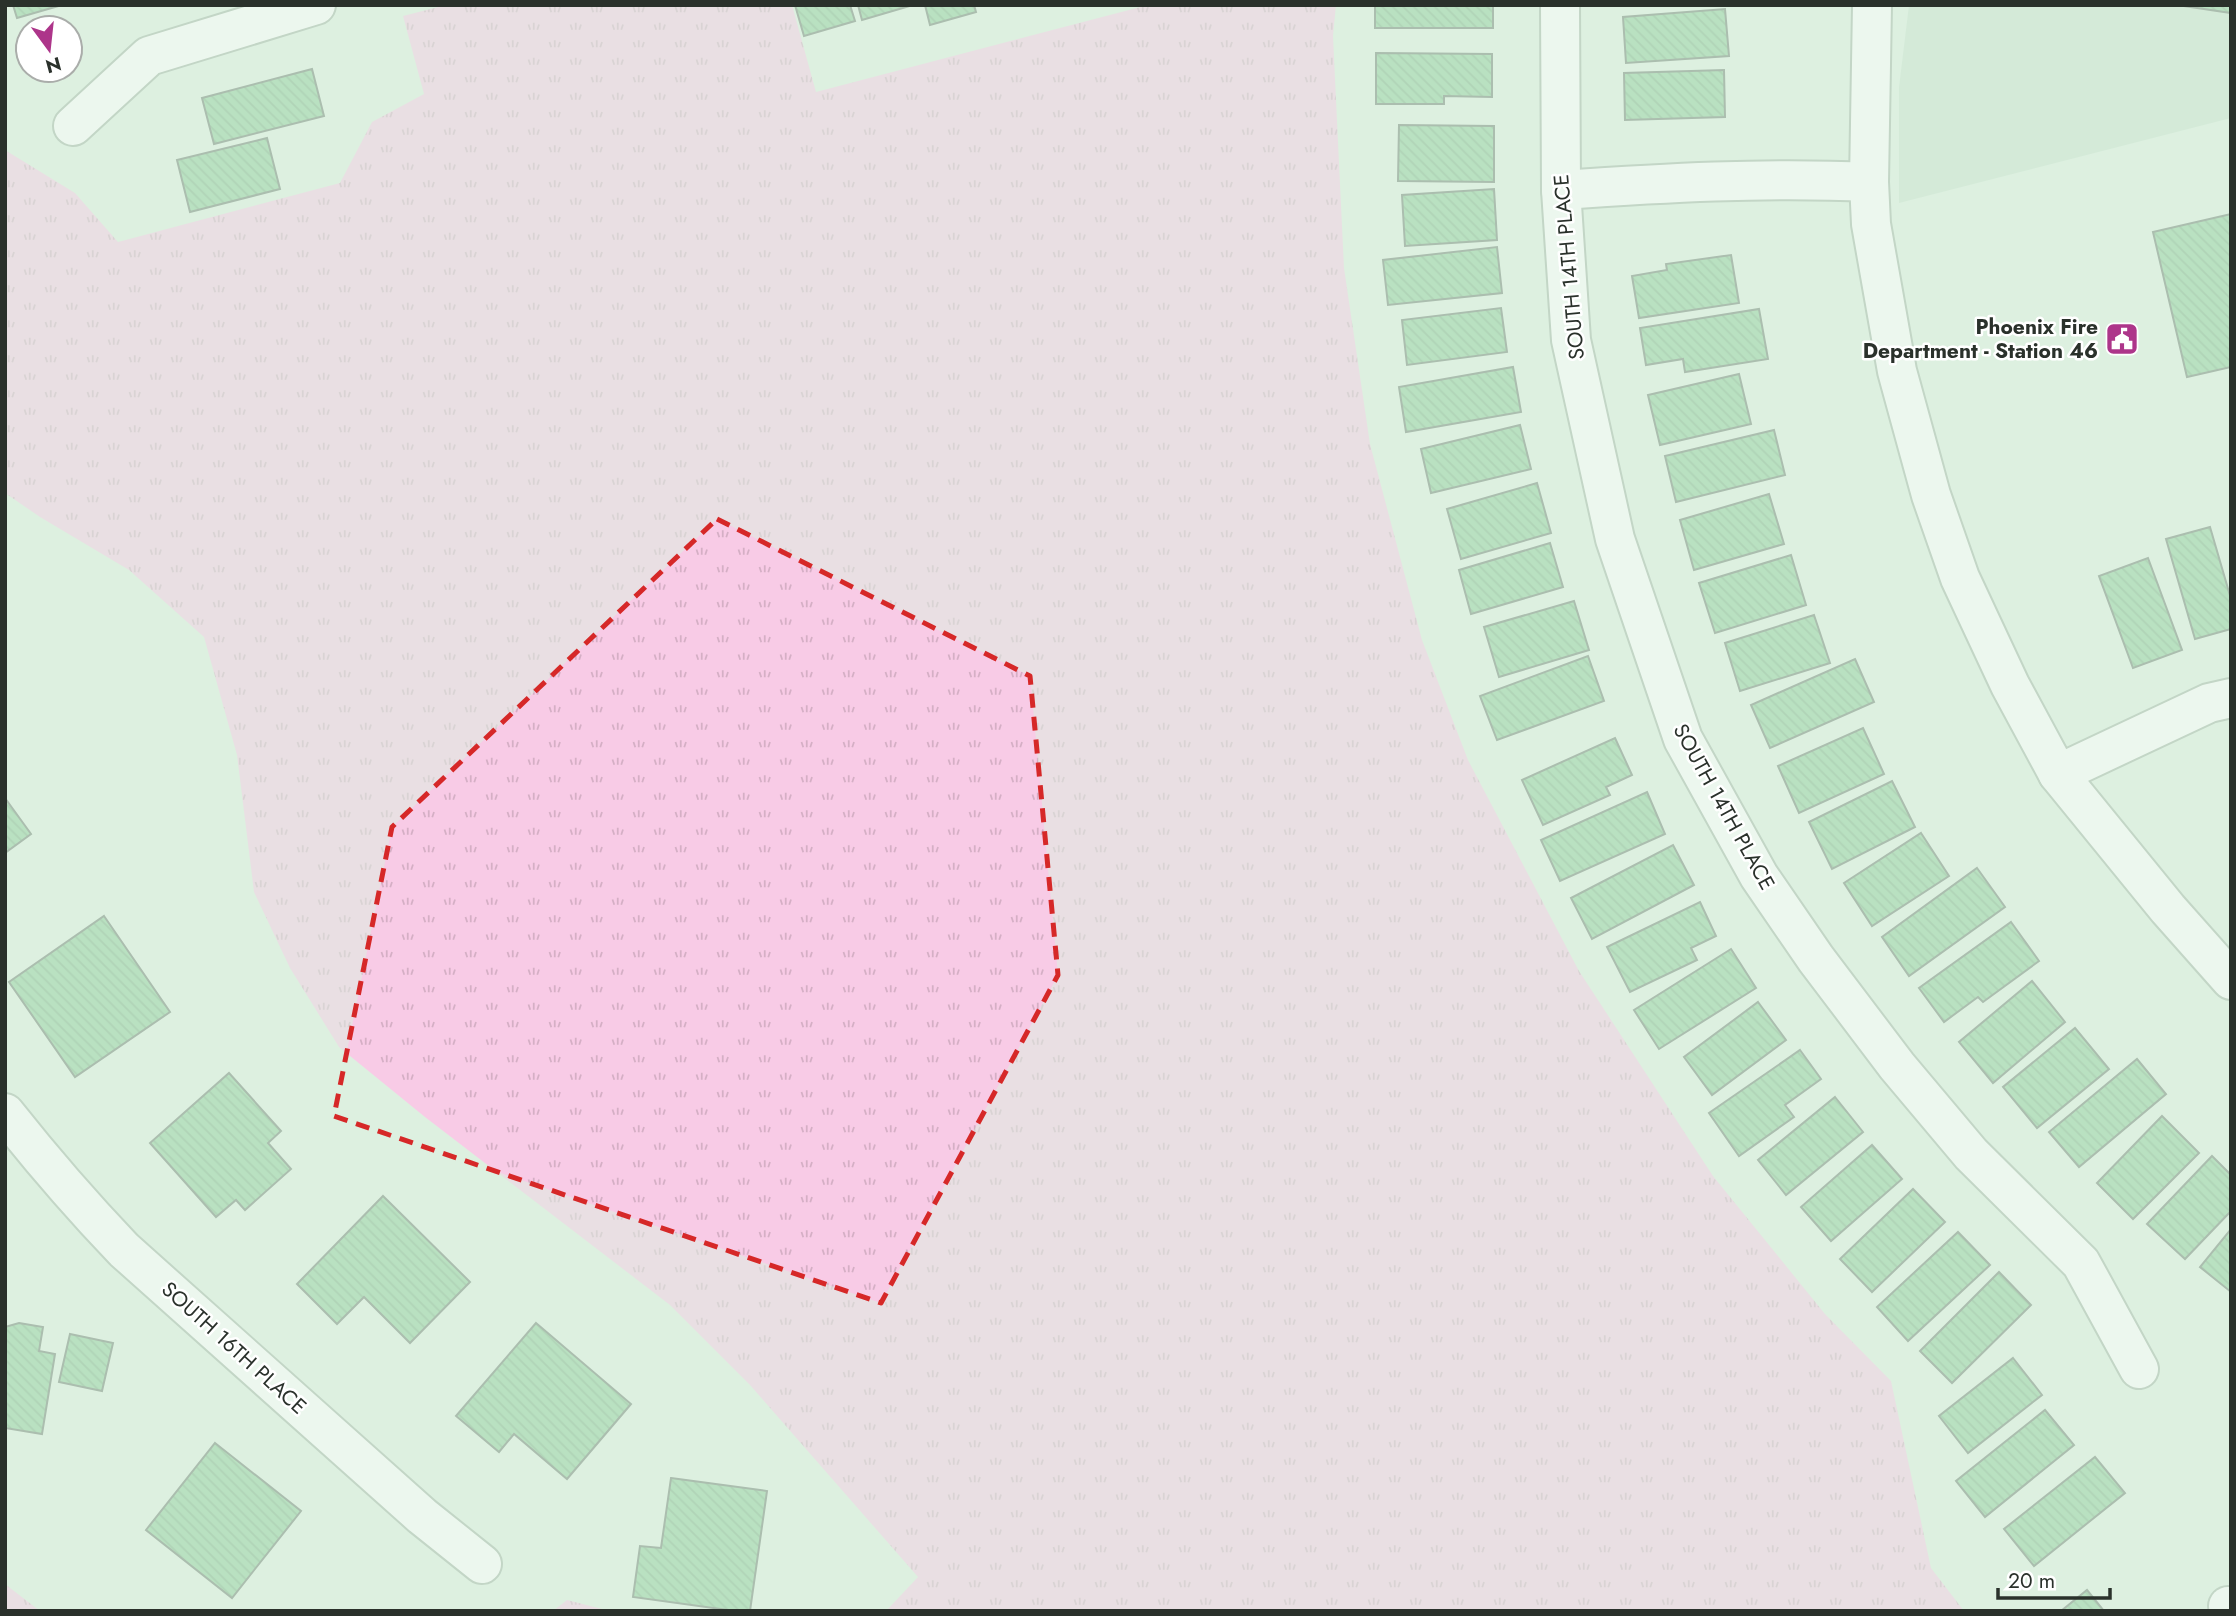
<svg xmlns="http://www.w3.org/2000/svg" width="2236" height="1616" font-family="Jost,sans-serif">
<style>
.built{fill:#cbe2cf}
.grass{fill:url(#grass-tufts)}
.building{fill:url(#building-back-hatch);stroke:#708073;stroke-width:2}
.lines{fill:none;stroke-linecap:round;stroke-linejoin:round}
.street-casing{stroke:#a4b5a7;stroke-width:42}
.secondary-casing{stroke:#a4b5a7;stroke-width:42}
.street{stroke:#fff;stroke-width:38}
.secondary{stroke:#fff;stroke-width:38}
.marked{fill:none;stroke:#d62828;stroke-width:5;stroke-dasharray:14 9;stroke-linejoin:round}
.labels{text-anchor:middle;stroke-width:5;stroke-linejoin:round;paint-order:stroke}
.street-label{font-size:21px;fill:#2a312b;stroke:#fff}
.poi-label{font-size:21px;font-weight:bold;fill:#2a312b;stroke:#fff;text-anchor:end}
</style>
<defs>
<pattern id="grass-tufts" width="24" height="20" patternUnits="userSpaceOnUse" patternTransform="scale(1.75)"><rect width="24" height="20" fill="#f8cbe6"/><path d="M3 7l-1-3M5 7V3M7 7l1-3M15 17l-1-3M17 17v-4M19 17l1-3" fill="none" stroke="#d5afc5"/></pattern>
<pattern id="building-back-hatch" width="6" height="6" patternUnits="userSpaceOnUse" patternTransform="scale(1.75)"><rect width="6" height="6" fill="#8ece9b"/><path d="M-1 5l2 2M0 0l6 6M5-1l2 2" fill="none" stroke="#7bb186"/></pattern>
</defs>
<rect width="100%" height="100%" fill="#ddf0e0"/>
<!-- built -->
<polygon class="built" points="1909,5 2231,5 2231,118 1899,203 1899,87"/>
<!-- grass -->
<g class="grass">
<polygon points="446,5 792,5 816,92 1148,5 1336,5 1333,36 1344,268 1370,444 1422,640 1468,760 1579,971 1713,1176 1825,1314 1891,1381 1931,1568 1964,1611 886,1611 918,1577 750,1385 670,1305 425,1117 339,1047 290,968 254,892 237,755 204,637 129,570 40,517 5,493 5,150 75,193 118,242 340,183 372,122 424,94 403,16"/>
<polygon points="5,1584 40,1611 5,1611"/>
<polygon points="567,1600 610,1611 553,1611"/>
</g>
<!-- building -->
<g class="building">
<polygon points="13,5 62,5 17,18"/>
<polygon points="795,5 850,5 855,21 804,36"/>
<polygon points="858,5 913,5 862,20"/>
<polygon points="925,5 974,5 976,12 930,25"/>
<rect x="1375" y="5" width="118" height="23"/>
<polygon points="2177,5 2231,5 2231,13"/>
<polygon points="1725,9 1729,56 1626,63 1623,17"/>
<polygon points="1376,53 1492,54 1492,97 1444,96 1444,104 1376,104"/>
<polygon points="312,69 324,116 214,144 202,98"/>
<polygon points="1724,70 1725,117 1625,120 1624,73"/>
<polygon points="1399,125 1494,126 1494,182 1398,181"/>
<polygon points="267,138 280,189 190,212 177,160"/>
<polygon points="1494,189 1497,240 1405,246 1402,195"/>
<polygon points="2231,214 2231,367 2187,377 2153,232"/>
<polygon points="1497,247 1502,293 1388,305 1383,260"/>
<polygon points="1731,255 1739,303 1639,318 1632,276 1667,270 1666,264"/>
<polygon points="1501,308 1507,352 1407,365 1402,320"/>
<polygon points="1759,309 1768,359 1685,372 1683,359 1646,365 1640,328"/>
<polygon points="1513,367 1521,412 1406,432 1399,387"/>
<polygon points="1739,374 1751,424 1660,445 1648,395"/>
<polygon points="1520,425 1531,469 1431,493 1421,449"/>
<polygon points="1774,430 1785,475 1676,502 1665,456"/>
<polygon points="1537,483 1551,533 1461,559 1447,509"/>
<polygon points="1769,494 1784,544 1694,570 1680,520"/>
<polygon points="2210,527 2231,599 2231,629 2195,639 2166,539"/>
<polygon points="1550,543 1563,587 1471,614 1459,570"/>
<polygon points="1791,555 1806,605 1715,633 1699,583"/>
<polygon points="2148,558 2182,650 2133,668 2099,576"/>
<polygon points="1574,601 1589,650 1499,677 1484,627"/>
<polygon points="1814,615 1830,663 1740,691 1725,643"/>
<polygon points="1588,656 1604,701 1497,740 1480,696"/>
<polygon points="1855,659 1874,702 1770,748 1751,705"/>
<polygon points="1863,728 1884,774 1799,813 1778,766"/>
<polygon points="1615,738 1632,775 1606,787 1610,795 1543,825 1522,780"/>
<polygon points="1892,781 1915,827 1832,869 1809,822"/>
<polygon points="1647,792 1665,834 1560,881 1541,840"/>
<polygon points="5,798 31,834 5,853"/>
<polygon points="1921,833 1949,876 1872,926 1844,883"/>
<polygon points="1673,845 1694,885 1592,939 1571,898"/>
<polygon points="1977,868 2005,907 1909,976 1882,937"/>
<polygon points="1700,902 1716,936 1691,948 1697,960 1630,992 1607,947"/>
<polygon points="104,916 170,1012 75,1077 9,982"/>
<polygon points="2011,922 2039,961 1983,1002 1978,997 1944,1022 1919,988"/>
<polygon points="1731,949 1756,988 1659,1049 1634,1010"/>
<polygon points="2032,981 2065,1022 1993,1083 1959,1042"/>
<polygon points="1758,1002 1786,1040 1712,1095 1684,1057"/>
<polygon points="2075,1028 2109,1069 2037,1128 2003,1087"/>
<polygon points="1800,1050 1821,1079 1785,1105 1794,1117 1739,1156 1709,1113"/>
<polygon points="2137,1059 2166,1094 2079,1167 2049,1132"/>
<polygon points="229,1073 281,1131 268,1143 291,1169 245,1210 236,1200 216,1217 150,1143"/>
<polygon points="1835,1097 1863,1132 1786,1195 1758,1160"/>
<polygon points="2162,1116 2199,1153 2133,1219 2097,1183"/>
<polygon points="1872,1145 1902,1179 1831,1241 1801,1207"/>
<polygon points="2212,1156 2231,1175 2231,1211 2185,1259 2147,1224"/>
<polygon points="1913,1189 1945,1222 1872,1292 1840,1259"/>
<polygon points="383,1196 470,1282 410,1343 364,1297 337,1324 297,1284"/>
<polygon points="2231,1229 2231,1292 2200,1267"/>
<polygon points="1958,1232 1990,1265 1908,1341 1877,1307"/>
<polygon points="1999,1272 2031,1305 1952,1383 1920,1351"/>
<polygon points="19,1323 43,1327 39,1351 55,1354 42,1434 5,1428 5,1327"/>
<polygon points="536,1323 631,1404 567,1479 514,1434 499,1452 456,1416"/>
<polygon points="70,1334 113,1343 102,1391 59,1382"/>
<polygon points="2013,1358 2042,1395 1968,1453 1939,1416"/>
<polygon points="2045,1410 2074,1445 1985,1517 1956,1481"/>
<polygon points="215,1443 301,1511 232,1598 146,1530"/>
<polygon points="2095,1457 2125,1493 2034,1566 2004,1529"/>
<polygon points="671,1478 767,1491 750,1611 735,1611 633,1597 640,1546 661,1548"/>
<polygon points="2087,1590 2104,1611 2061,1611"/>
</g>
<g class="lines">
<defs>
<g id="street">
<polyline points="1560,5 1561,190 1571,340 1615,539 1683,739 1759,876 1816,959 1897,1066 1971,1154 2081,1263 2139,1369"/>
<polyline points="73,126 149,56 316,5"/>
<path d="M1561,190C1663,183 1766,177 1869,182"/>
<polyline points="2058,774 2209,703 2231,698"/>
<path d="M5,1113C43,1161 82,1206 124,1250L422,1516L482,1564"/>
<polyline points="2228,1606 2231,1609"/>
</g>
<polyline id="secondary" points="1872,5 1869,182 1871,224 1897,371 1931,495 1960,578 2010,685 2058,774 2168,909 2231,980"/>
</defs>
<!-- street casing -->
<use href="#street" class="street-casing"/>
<!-- secondary casing -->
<use href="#secondary" class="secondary-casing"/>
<!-- street -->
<use href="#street" class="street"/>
<!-- secondary -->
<use href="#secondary" class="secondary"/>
</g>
<!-- marked area -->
<path d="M0 0H2236V1616H0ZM717,519L1030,676L1058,975L881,1303L334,1116L392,827Z" fill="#ddf0e0" fill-opacity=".55" fill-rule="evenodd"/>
<path class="marked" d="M717,519L1030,676L1058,975L881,1303L334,1116L392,827Z"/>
<!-- icons -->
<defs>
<symbol id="civic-square" viewBox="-11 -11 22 22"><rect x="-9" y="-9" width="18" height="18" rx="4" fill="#ad358a" stroke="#fff"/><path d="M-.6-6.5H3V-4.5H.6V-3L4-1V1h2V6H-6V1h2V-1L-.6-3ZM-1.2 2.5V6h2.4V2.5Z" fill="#fff"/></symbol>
</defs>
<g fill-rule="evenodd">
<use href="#civic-square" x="2103" y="320" width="38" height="38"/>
</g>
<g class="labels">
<!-- street labels -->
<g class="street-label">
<text transform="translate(1569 267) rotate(-95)" y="7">SOUTH 14TH PLACE</text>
<text transform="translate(1724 807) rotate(61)" y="7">SOUTH 14TH PLACE</text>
<text transform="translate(234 1348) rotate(42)" y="7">SOUTH 16TH PLACE</text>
</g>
<!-- poi labels -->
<g class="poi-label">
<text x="2098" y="334">Phoenix Fire<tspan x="2098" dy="24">Department - Station 46</tspan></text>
</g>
</g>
<!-- border -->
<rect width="2236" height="1616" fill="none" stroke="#2a312b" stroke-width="14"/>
<!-- north arrow -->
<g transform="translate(49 49) rotate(165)"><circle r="33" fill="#ffffff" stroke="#aaadaa" stroke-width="2"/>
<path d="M0-5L12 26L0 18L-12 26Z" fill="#ad358a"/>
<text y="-10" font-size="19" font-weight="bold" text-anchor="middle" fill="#2a312b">N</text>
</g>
<!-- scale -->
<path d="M1998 1588v10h112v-10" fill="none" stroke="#2a312b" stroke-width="3.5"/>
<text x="2008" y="1588" font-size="21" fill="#2a312b" stroke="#ffffff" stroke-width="5" paint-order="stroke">20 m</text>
</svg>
